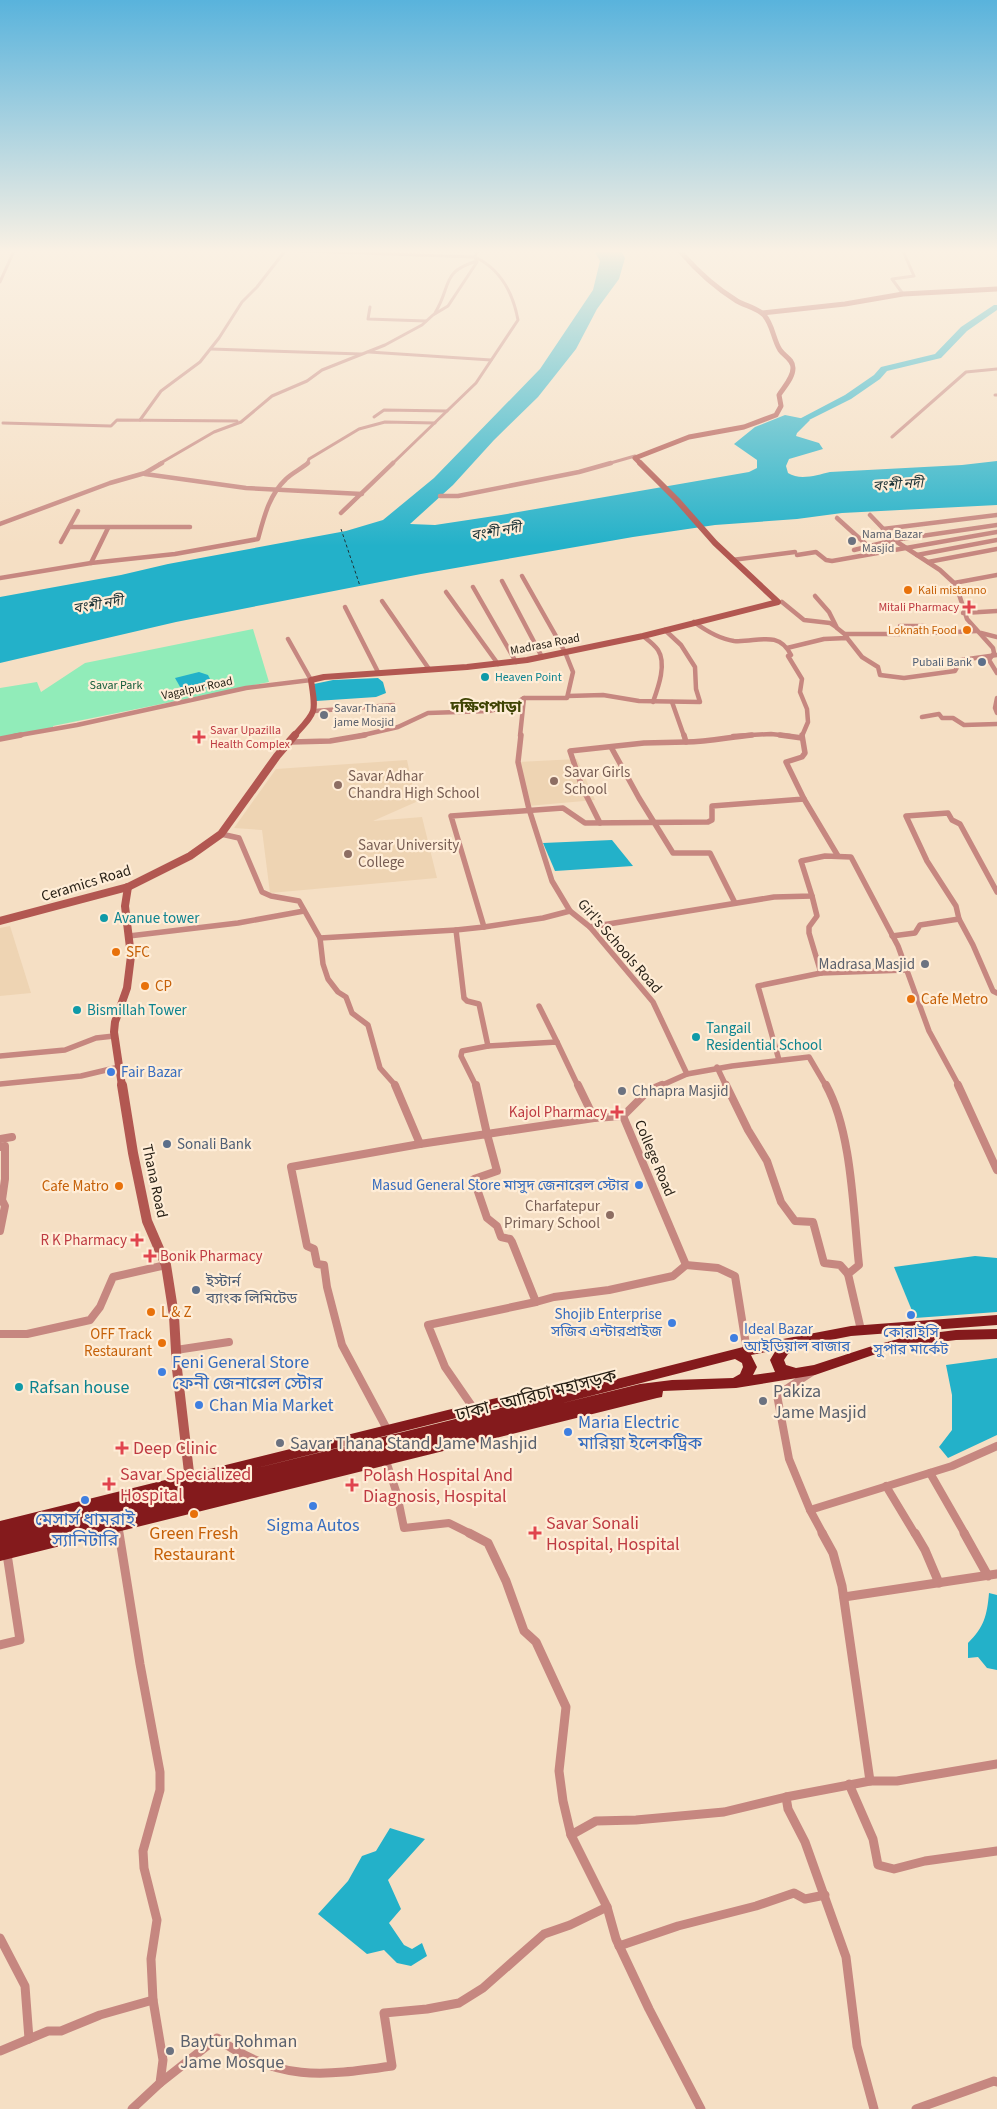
<svg xmlns="http://www.w3.org/2000/svg" width="997" height="2109" font-family="'Source Sans 3','Noto Sans Bengali',sans-serif">
<style>
.built{fill:#eed4b3}
.green{fill:#91ecb9}
.water{fill:#23b1c9}
.lines{fill:none;stroke-linecap:round;stroke-linejoin:round}
.river{fill:#23b1c9;fill-rule:evenodd}
.ferry{stroke:#1d3337;stroke-width:1;stroke-dasharray:3 2.5;stroke-linecap:butt}
.street-far4{stroke:#c68780;stroke-width:3}
.street-far3{stroke:#c68780;stroke-width:4.5}
.street-far2{stroke:#c68780;stroke-width:5.5}
.street-far1{stroke:#c68780;stroke-width:8}
.street{stroke:#c68780;stroke-width:9}
.secondary-far3{stroke:#b25751;stroke-width:5}
.secondary-far2{stroke:#b25751;stroke-width:6}
.secondary-far1{stroke:#b25751;stroke-width:8}
.secondary{stroke:#b25751;stroke-width:10}
.highway{fill:#841a1c;fill-rule:evenodd}
.worship-dot{fill:#6b7280;stroke:#ffedd7;stroke-width:2}
.food-dot{fill:#e8710a;stroke:#ffedd7;stroke-width:2}
.health-dot{fill:#e0444e;stroke:#ffedd7;stroke-width:2}
.service-dot{fill:#5c6f8a;stroke:#ffedd7;stroke-width:2}
.culture-dot{fill:#0f9aa8;stroke:#ffedd7;stroke-width:2}
.education-dot{fill:#8d6e63;stroke:#ffedd7;stroke-width:2}
.shop-dot{fill:#3f7fe0;stroke:#ffedd7;stroke-width:2}
.labels{text-anchor:middle;stroke-width:4.5;stroke-linejoin:round;paint-order:stroke}
.far-worship-label{font-size:12px;fill:#5b616d;stroke:#ffedd7;text-anchor:start}
.far-food-label{font-size:12px;fill:#c56008;stroke:#ffedd7;text-anchor:start}
.far-health-label{font-size:12px;fill:#be3a42;stroke:#ffedd7;text-anchor:end}
.far-street-label{font-size:12px;fill:#251e14;stroke:#ffedd7}
.far-service-label{font-size:12px;fill:#4e5e75;stroke:#ffedd7;text-anchor:end}
.far-culture-label{font-size:12px;fill:#0d838f;stroke:#ffedd7;text-anchor:start}
.far-park-label{font-size:12px;fill:#155c3b;stroke:#ffedd7}
.far-water-label{font-size:14px;font-style:italic;fill:#1d3337;stroke:#ffedd7}
.education-label{font-size:15px;fill:#785e54;stroke:#ffedd7;text-anchor:start}
.street-label{font-size:15px;fill:#251e14;stroke:#ffedd7}
.culture-label{font-size:15px;fill:#0d838f;stroke:#ffedd7;text-anchor:start}
.food-label{font-size:15px;fill:#c56008;stroke:#ffedd7;text-anchor:start}
.worship-label{font-size:15px;fill:#5b616d;stroke:#ffedd7;text-anchor:end}
.shop-label{font-size:15px;fill:#366cbe;stroke:#ffedd7;text-anchor:start}
.health-label{font-size:15px;fill:#be3a42;stroke:#ffedd7;text-anchor:end}
.service-label{font-size:15px;fill:#4e5e75;stroke:#ffedd7;text-anchor:start}
.far-district-label{font-size:16px;font-weight:bold;fill:#3f4404;stroke:#ffedd7}
.near-shop-label{font-size:18px;fill:#366cbe;stroke:#ffedd7;text-anchor:start}
.near-culture-label{font-size:18px;fill:#0d838f;stroke:#ffedd7;text-anchor:start}
.near-worship-label{font-size:18px;fill:#5b616d;stroke:#ffedd7;text-anchor:start}
.near-street-label{font-size:18px;fill:#251e14;stroke:#ffedd7}
.near-health-label{font-size:18px;fill:#be3a42;stroke:#ffedd7;text-anchor:start}
.near-food-label{font-size:18px;fill:#c56008;stroke:#ffedd7}
</style>
<rect width="100%" height="100%" fill="#f5dfc4"/>
<!-- built -->
<g class="built">
<polygon points="577,759 595,800 528,806 518,762"/>
<polygon points="407,760 416,802 373,821 422,817 437,878 270,893 262,830 234,828 276,769"/>
<polygon points="10,926 31,993 0,996 0,928"/>
</g>
<!-- green -->
<polygon class="green" points="253,629 269,682 53,726 53,729 0,737 0,688 37,682 41,692 85,663"/>
<!-- water -->
<g class="water">
<path d="M594,251H621L625,258L619,279L597,309L576,349L538,397L494,440L453,485L410,524L435,525L501,515L749,472L757,468V460L734,444L755,427L785,415L810,420L797,433L796,436L819,443L823,449L789,459L786,466L788,473C800,481 817,475 830,472L962,465L997,461V505L842,513L797,519L715,525L633,537L421,574L262,605L176,622L0,663V597L121,575L168,564L346,531L383,520L434,478L540,369L593,290L600,261Z"/>
<polygon points="199,672 208,675 214,687 183,692 175,678"/>
<polygon points="378,678 383,682 386,693 376,697 316,701 314,684 333,680"/>
<polygon points="612,840 633,866 555,871 543,843"/>
<polygon points="975,1256 997,1258 997,1312 915,1318 894,1267"/>
<polygon points="997,1358 997,1435 948,1458 939,1447 952,1430 952,1395 946,1365"/>
<path d="M989,1593L997,1595V1670L987,1668L978,1657L968,1658V1643C984,1627 987,1616 989,1593Z"/>
<polygon points="390,1828 425,1839 388,1880 401,1909 389,1923 404,1945 412,1949 422,1943 427,1956 411,1966 397,1963 384,1950 367,1954 318,1914 348,1881 362,1856 376,1851"/>
</g>
<g class="lines">
<!-- river -->
<polygon class="river" points="994,305 997,305 997,310 967,331 941,358 887,371 880,379 851,399 793,428 786,426 845,395 874,375 881,367 935,354 961,327"/>
<!-- ferry -->
<polyline class="ferry" points="341,529 360,586"/>
<!-- street-far4 -->
<g class="street-far4">
<path d="M301,251L475,257C500,269 513,293 518,320L476,383L392,464"/>
<polyline points="903,251 914,276 892,279 903,294"/>
<polyline points="0,282 14,251"/>
<polyline points="370,307 368,319 426,321"/>
<path d="M435,313C452,286 440,272 477,261"/>
<polyline points="211,349 361,354"/>
<polyline points="369,352 491,360"/>
<polyline points="995,395 997,395"/>
<polyline points="374,417 384,410 447,411"/>
<polyline points="140,420 161,391 200,362 219,338 242,302 257,287 285,251"/>
<polyline points="3,423 111,426 117,420 237,421"/>
<polyline points="892,437 966,372 997,369"/>
<polyline points="159,464 214,432 241,422 272,396 307,381 322,370 385,345 422,325 433,315 448,306 477,262 475,257 477,251"/>
<polyline points="307,464 309,459 359,429 385,422 435,423"/>
<polyline points="607,464 635,456"/>
</g>
<!-- street-far3 -->
<g class="street-far3">
<polyline points="145,474 246,488 362,494"/>
<polyline points="440,496 458,496 579,472 611,463"/>
<polyline points="341,513 393,463"/>
<polyline points="870,515 894,540 940,570 953,582 958,591 967,619 993,648 994,653 989,660 997,673"/>
<polyline points="837,518 869,547"/>
<polyline points="0,524 110,483 145,473 162,463"/>
<polyline points="71,527 190,527"/>
<polyline points="883,529 997,515"/>
<polyline points="61,542 78,511"/>
<polyline points="854,550 894,540 997,525"/>
<polyline points="797,555 816,552 826,560 832,561 997,532"/>
<polyline points="917,555 997,540"/>
<polyline points="732,560 795,552"/>
<polyline points="928,562 997,549"/>
<polyline points="91,563 108,528"/>
<path d="M0,578L91,563L175,554L258,539C264,517 269,495 286,479C292,473 301,469 308,463"/>
<polyline points="502,581 542,657"/>
<polyline points="954,583 997,575"/>
<polyline points="473,587 516,662"/>
<polyline points="446,592 498,664"/>
<polyline points="815,596 829,612 837,628 847,636"/>
<polyline points="382,601 429,669"/>
<polyline points="782,602 804,620 830,623 836,627"/>
<polyline points="345,607 378,672"/>
<polyline points="963,613 997,611"/>
<path d="M694,622C705,630 719,639 734,641C756,643 778,629 791,655L788,656L802,679L800,692L807,709L808,722L802,736"/>
<polyline points="981,633 997,637"/>
<polyline points="845,634 900,634 900,626 924,626 931,633 977,631"/>
<path d="M643,636C648,640 654,644 658,650C667,664 658,688 653,702"/>
<polyline points="787,648 824,639 847,638 862,657 878,667 880,675 904,678 955,671 961,660 997,655"/>
<polyline points="568,696 603,695 639,701 700,702 696,689 695,667 681,645 665,630"/>
<polyline points="997,698 995,708 997,713"/>
<polyline points="672,702 684,736"/>
<polyline points="315,711 393,705"/>
<polyline points="922,717 939,714 942,718 953,718 964,725 997,724"/>
<polyline points="14,736 77,725 246,688 311,680 288,639"/>
<polyline points="359,736 398,727 428,713 489,711 513,705 524,698"/>
<polyline points="520,736 524,698 567,698 573,672 565,652 522,576"/>
<polyline points="733,736 771,734 790,736"/>
</g>
<!-- street-far2 -->
<g class="street-far2">
<polyline points="521,735 518,762 529,809 552,881 570,911 590,927 653,1002 687,1074 660,1086"/>
<path d="M684,735L686,742C708,742 730,737 752,735"/>
<polyline points="780,735 802,738"/>
<polyline points="0,739 21,735"/>
<polyline points="291,742 330,741 365,735"/>
<polyline points="611,747 639,798 673,853 710,853 735,903"/>
<polyline points="804,799 838,856"/>
<polyline points="600,823 582,787 570,751 644,743 686,742"/>
<polyline points="221,834 239,838 262,892 271,896 299,901 320,938 456,930 464,998 467,1001 479,1004 488,1046 557,1042 578,1086"/>
<polyline points="812,896 817,916 809,927 809,933 821,973"/>
<polyline points="959,919 973,945 993,991 997,993"/>
<polyline points="484,927 543,918 570,911"/>
<polyline points="590,927 774,897 812,896 801,861 825,856 851,857 898,946 929,1031 959,1086"/>
<polyline points="456,930 484,927 451,816 563,808 585,823 708,822 712,820 712,806 804,799 786,762 802,757 805,753 802,735"/>
<polyline points="129,936 238,923 304,911"/>
<polyline points="892,936 915,933 920,925 959,919 956,906 927,861 906,816 948,813 952,820 960,824 997,892"/>
<polyline points="320,938 323,964 328,979 338,992 346,997 352,1013 368,1025 380,1068 396,1086"/>
<polyline points="539,1006 557,1042"/>
<polyline points="0,1056 65,1050 96,1038 114,1036"/>
<polyline points="779,1060 758,986 821,973 906,970"/>
<polyline points="717,1067 726,1086"/>
<polyline points="687,1074 732,1066 809,1057 826,1086"/>
<polyline points="0,1084 81,1076 119,1067"/>
<polyline points="476,1086 461,1056 462,1051 488,1046"/>
</g>
<!-- street-far1 -->
<g class="street-far1">
<polyline points="395,1085 420,1144 487,1134 497,1171 474,1179 475,1183 487,1218 497,1226 501,1237 510,1239 512,1242 536,1302 428,1325 445,1367 474,1409"/>
<polyline points="476,1085 487,1134 594,1118"/>
<polyline points="578,1085 594,1118 623,1116 686,1265 718,1268 735,1276 747,1351"/>
<polyline points="726,1085 748,1130 767,1161 781,1202 795,1221 813,1222 824,1263 840,1265 848,1274"/>
<path d="M826,1085C852,1132 853,1210 859,1265L848,1274L861,1330"/>
<polyline points="958,1085 997,1170"/>
<polyline points="623,1116 648,1091 662,1085"/>
<polyline points="0,1139 12,1137"/>
<polyline points="0,1147 5,1146 5,1179 2,1200 5,1206 0,1231"/>
<polyline points="536,1302 554,1297 609,1290 673,1276 686,1265"/>
<polyline points="0,1334 27,1334 90,1320 100,1307 113,1277 166,1265"/>
<polyline points="176,1350 229,1342"/>
<polyline points="812,1372 777,1395 789,1459 810,1510 823,1534"/>
<polyline points="388,1431 342,1345 327,1287 324,1265 317,1264 314,1249 307,1246 291,1167 420,1144"/>
<polyline points="386,1461 397,1494 404,1528 449,1523 471,1534"/>
<polyline points="930,1473 965,1534"/>
<polyline points="886,1486 915,1534"/>
<polyline points="810,1510 952,1466 997,1446"/>
<polyline points="118,1526 119,1534"/>
</g>
<!-- street -->
<g class="street">
<polyline points="119,1533 140,1664 160,1772 160,1790 143,1851 144,1868 157,1920 151,1959 153,2000 163,2060 160,2083 132,2109"/>
<polyline points="469,1533 488,1543 506,1581 524,1631 536,1642 566,1707 559,1771 563,1801 571,1835"/>
<polyline points="822,1533 833,1553 842,1586 870,1781 786,1797 788,1809 805,1842 846,1957 857,2046 874,2109"/>
<polyline points="915,1533 925,1550 939,1583"/>
<polyline points="964,1533 988,1576"/>
<polyline points="844,1597 997,1574"/>
<polyline points="0,1645 20,1640 7,1554"/>
<polyline points="870,1781 897,1781 997,1764"/>
<polyline points="849,1784 873,1839 878,1865 894,1869 925,1861 997,1851"/>
<polyline points="0,1938 25,1986 29,2039"/>
<polyline points="619,1946 678,1926 756,1906 794,1893 805,1899 825,1895"/>
<polyline points="0,2051 48,2031 61,2031 100,2015 153,2000"/>
<path d="M160,2083L217,2038C277,2082 323,2076 392,2066L384,2013L427,2009L459,2003L483,1988L544,1934L570,1925L607,1907"/>
<polyline points="701,2109 649,2009 616,1939 607,1907 571,1835 596,1821 636,1820 724,1812 786,1797"/>
<polyline points="916,2109 994,2081 997,2082"/>
</g>
<!-- secondary-far3 -->
<g class="secondary-far3">
<polyline points="762,313 845,304 903,294 997,289"/>
<path d="M641,464L635,458L689,437L744,427L776,415L781,406L779,395C784,387 793,378 793,368C793,359 784,356 780,350C773,339 773,325 764,315C757,308 746,306 737,301C716,288 696,270 680,251"/>
</g>
<!-- secondary-far2 -->
<path class="secondary-far2" d="M294,736C317,710 316,714 311,680L324,677L467,667L527,660L643,636L778,602L715,543L677,500L640,463"/>
<!-- secondary-far1 -->
<g class="secondary-far1">
<polyline points="0,921 128,887 190,856 221,834 277,756 295,735"/>
<polyline points="122,1086 114,1032 115,1022 127,988 131,956 125,906 128,887"/>
</g>
<!-- secondary -->
<polyline class="secondary" points="122,1085 133,1153 147,1221 166,1265 174,1316 177,1369 190,1481"/>
<!-- highway -->
<path class="highway" d="M997,1315V1325L851,1336L800,1346L788,1354L784,1360L786,1365L796,1368L814,1365L869,1347L909,1336L956,1330L997,1329V1339L956,1340L909,1346L876,1354L815,1375L736,1388L663,1391L662,1397L657,1398L0,1561V1521L492,1399L603,1374L608,1375L609,1381L747,1346L851,1326ZM776,1350L770,1360L775,1372L753,1375L757,1367L751,1355ZM735,1359L742,1363L743,1367L740,1374L733,1378L672,1380L640,1384L563,1403ZM532,1400L217,1478L492,1409Z"/>
</g>
<!-- sky -->
<linearGradient id="sky" x2="0" y2="1"><stop stop-color="#59b3dc"/><stop offset="0.46" stop-color="#faf1e4"/><stop offset="1" stop-color="#faf1e4" stop-opacity="0"/></linearGradient>
<rect width="997" height="546" fill="url(#sky)"/>
<!-- markers -->
<g class="worship-dot">
<circle cx="852" cy="541" r="5"/>
<circle cx="324" cy="715" r="5"/>
<circle cx="925" cy="964" r="5"/>
<circle cx="622" cy="1091" r="5"/>
<circle cx="763" cy="1401" r="5"/>
<circle cx="280" cy="1443" r="5"/>
<circle cx="170" cy="2051" r="5"/>
</g>
<g class="food-dot">
<circle cx="908" cy="590" r="5"/>
<circle cx="967" cy="630" r="5"/>
<circle cx="116" cy="952" r="5"/>
<circle cx="145" cy="986" r="5"/>
<circle cx="911" cy="999" r="5"/>
<circle cx="119" cy="1186" r="5"/>
<circle cx="151" cy="1312" r="5"/>
<circle cx="162" cy="1343" r="5"/>
<circle cx="194" cy="1514" r="5"/>
</g>
<g class="health-dot">
<path d="M966.5 599.5h5v5h5v5h-5v5h-5v-5h-5v-5h5z"/>
<path d="M196.5 729.5h5v5h5v5h-5v5h-5v-5h-5v-5h5z"/>
<path d="M614.5 1104.5h5v5h5v5h-5v5h-5v-5h-5v-5h5z"/>
<path d="M134.5 1232.5h5v5h5v5h-5v5h-5v-5h-5v-5h5z"/>
<path d="M147.5 1248.5h5v5h5v5h-5v5h-5v-5h-5v-5h5z"/>
<path d="M119.5 1440.5h5v5h5v5h-5v5h-5v-5h-5v-5h5z"/>
<path d="M106.5 1476.5h5v5h5v5h-5v5h-5v-5h-5v-5h5z"/>
<path d="M349.5 1477.5h5v5h5v5h-5v5h-5v-5h-5v-5h5z"/>
<path d="M532.5 1525.5h5v5h5v5h-5v5h-5v-5h-5v-5h5z"/>
</g>
<g class="service-dot">
<circle cx="982" cy="662" r="5"/>
<circle cx="167" cy="1144" r="5"/>
<circle cx="196" cy="1290" r="5"/>
</g>
<g class="culture-dot">
<circle cx="485" cy="677" r="5"/>
<circle cx="104" cy="918" r="5"/>
<circle cx="77" cy="1010" r="5"/>
<circle cx="696" cy="1037" r="5"/>
<circle cx="19" cy="1387" r="5"/>
</g>
<g class="education-dot">
<circle cx="554" cy="781" r="5"/>
<circle cx="338" cy="785" r="5"/>
<circle cx="348" cy="854" r="5"/>
<circle cx="610" cy="1215" r="5"/>
</g>
<g class="shop-dot">
<circle cx="111" cy="1072" r="5"/>
<circle cx="639" cy="1185" r="5"/>
<circle cx="911" cy="1315" r="5"/>
<circle cx="672" cy="1323" r="5"/>
<circle cx="734" cy="1338" r="5"/>
<circle cx="162" cy="1372" r="5"/>
<circle cx="199" cy="1405" r="5"/>
<circle cx="568" cy="1432" r="5"/>
<circle cx="85" cy="1500" r="5"/>
<circle cx="313" cy="1506" r="5"/>
</g>
<g class="labels">
<!-- far-worship labels -->
<g class="far-worship-label">
<text x="862" y="538">Nama Bazar<tspan x="862" dy="14">Masjid</tspan></text>
<text x="334" y="712">Savar Thana<tspan x="334" dy="14">jame Mosjid</tspan></text>
</g>
<!-- far-food labels -->
<g class="far-food-label">
<text x="918" y="594">Kali mistanno</text>
<text x="957" y="634" text-anchor="end">Loknath Food</text>
</g>
<!-- far-health labels -->
<g class="far-health-label">
<text x="959" y="611">Mitali Pharmacy</text>
<text x="210" y="734" text-anchor="start">Savar Upazilla<tspan x="210" dy="14">Health Complex</tspan></text>
</g>
<!-- far-street labels -->
<g class="far-street-label">
<text transform="translate(545 644) rotate(-11)" y="4">Madrasa Road</text>
<text transform="translate(197 688) rotate(-12)" y="4">Vagalpur Road</text>
</g>
<!-- far-service labels -->
<g class="far-service-label">
<text x="972" y="666">Pubali Bank</text>
</g>
<!-- far-culture labels -->
<g class="far-culture-label">
<text x="495" y="681">Heaven Point</text>
</g>
<!-- far-park labels -->
<g class="far-park-label">
<text x="116" y="689">Savar Park</text>
</g>
<!-- far-water labels -->
<g class="far-water-label">
<text transform="translate(898 484) rotate(-4)" y="5">বংশী নদী</text>
<text transform="translate(496 531) rotate(-10)" y="5">বংশী নদী</text>
<text transform="translate(98 604) rotate(-10)" y="5">বংশী নদী</text>
</g>
<!-- education labels -->
<g class="education-label">
<text x="564" y="777">Savar Girls<tspan x="564" dy="17">School</tspan></text>
<text x="348" y="781">Savar Adhar<tspan x="348" dy="17">Chandra High School</tspan></text>
<text x="358" y="850">Savar University<tspan x="358" dy="17">College</tspan></text>
<text x="600" y="1211" text-anchor="end">Charfatepur<tspan x="600" dy="17">Primary School</tspan></text>
</g>
<!-- street labels -->
<g class="street-label">
<text transform="translate(86 883) rotate(-17)" y="5">Ceramics Road</text>
<text transform="translate(620 946) rotate(49)" y="5">Girl's Schools Road</text>
<text transform="translate(655 1158) rotate(67)" y="5">College Road</text>
<text transform="translate(155 1181) rotate(78)" y="5">Thana Road</text>
</g>
<!-- culture labels -->
<g class="culture-label">
<text x="114" y="923">Avanue tower</text>
<text x="87" y="1015">Bismillah Tower</text>
<text x="706" y="1033">Tangail<tspan x="706" dy="17">Residential School</tspan></text>
</g>
<!-- food labels -->
<g class="food-label">
<text x="126" y="957">SFC</text>
<text x="155" y="991">CP</text>
<text x="921" y="1004">Cafe Metro</text>
<text x="109" y="1191" text-anchor="end">Cafe Matro</text>
<text x="161" y="1317">L &amp; Z</text>
<text x="152" y="1339" text-anchor="end">OFF Track<tspan x="152" dy="17">Restaurant</tspan></text>
</g>
<!-- worship labels -->
<g class="worship-label">
<text x="915" y="969">Madrasa Masjid</text>
<text x="632" y="1096" text-anchor="start">Chhapra Masjid</text>
</g>
<!-- shop labels -->
<g class="shop-label">
<text x="121" y="1077">Fair Bazar</text>
<text x="629" y="1190" text-anchor="end">Masud General Store মাসুদ জেনারেল স্টোর</text>
<text x="662" y="1319" text-anchor="end">Shojib Enterprise<tspan x="662" dy="17">সজিব এন্টারপ্রাইজ</tspan></text>
<text x="744" y="1334">Ideal Bazar<tspan x="744" dy="17">আইডিয়াল বাজার</tspan></text>
<text x="911" y="1337" text-anchor="middle">কোরাইসি<tspan x="911" dy="17">সুপার মার্কেট</tspan></text>
</g>
<!-- health labels -->
<g class="health-label">
<text x="607" y="1117">Kajol Pharmacy</text>
<text x="127" y="1245">R K Pharmacy</text>
<text x="160" y="1261" text-anchor="start">Bonik Pharmacy</text>
</g>
<!-- service labels -->
<g class="service-label">
<text x="177" y="1149">Sonali Bank</text>
<text x="206" y="1286">ইস্টার্ন<tspan x="206" dy="17">ব্যাংক লিমিটেড</tspan></text>
</g>
<!-- far-district labels -->
<g class="far-district-label">
<text x="486" y="712">দক্ষিণপাড়া</text>
</g>
<!-- near-shop labels -->
<g class="near-shop-label">
<text x="172" y="1368">Feni General Store<tspan x="172" dy="21">ফেনী জেনারেল স্টোর</tspan></text>
<text x="209" y="1411">Chan Mia Market</text>
<text x="578" y="1428">Maria Electric<tspan x="578" dy="21">মারিয়া ইলেকট্রিক</tspan></text>
<text x="85" y="1525" text-anchor="middle">মেসার্স ধামরাই<tspan x="85" dy="21">স্যানিটারি</tspan></text>
<text x="313" y="1531" text-anchor="middle">Sigma Autos</text>
</g>
<!-- near-culture labels -->
<g class="near-culture-label">
<text x="29" y="1393">Rafsan house</text>
</g>
<!-- near-worship labels -->
<g class="near-worship-label">
<text x="773" y="1397">Pakiza<tspan x="773" dy="21">Jame Masjid</tspan></text>
<text x="290" y="1449">Savar Thana Stand Jame Mashjid</text>
<text x="180" y="2047">Baytur Rohman<tspan x="180" dy="21">Jame Mosque</tspan></text>
</g>
<!-- near-street labels -->
<g class="near-street-label">
<text transform="translate(536 1395) rotate(-14)" y="6">ঢাকা - আরিচা মহাসড়ক</text>
</g>
<!-- near-health labels -->
<g class="near-health-label">
<text x="133" y="1454">Deep Clinic</text>
<text x="120" y="1480">Savar Specialized<tspan x="120" dy="21">Hospital</tspan></text>
<text x="363" y="1481">Polash Hospital And<tspan x="363" dy="21">Diagnosis, Hospital</tspan></text>
<text x="546" y="1529">Savar Sonali<tspan x="546" dy="21">Hospital, Hospital</tspan></text>
</g>
<!-- near-food labels -->
<g class="near-food-label">
<text x="194" y="1539">Green Fresh<tspan x="194" dy="21">Restaurant</tspan></text>
</g>
</g>
</svg>
